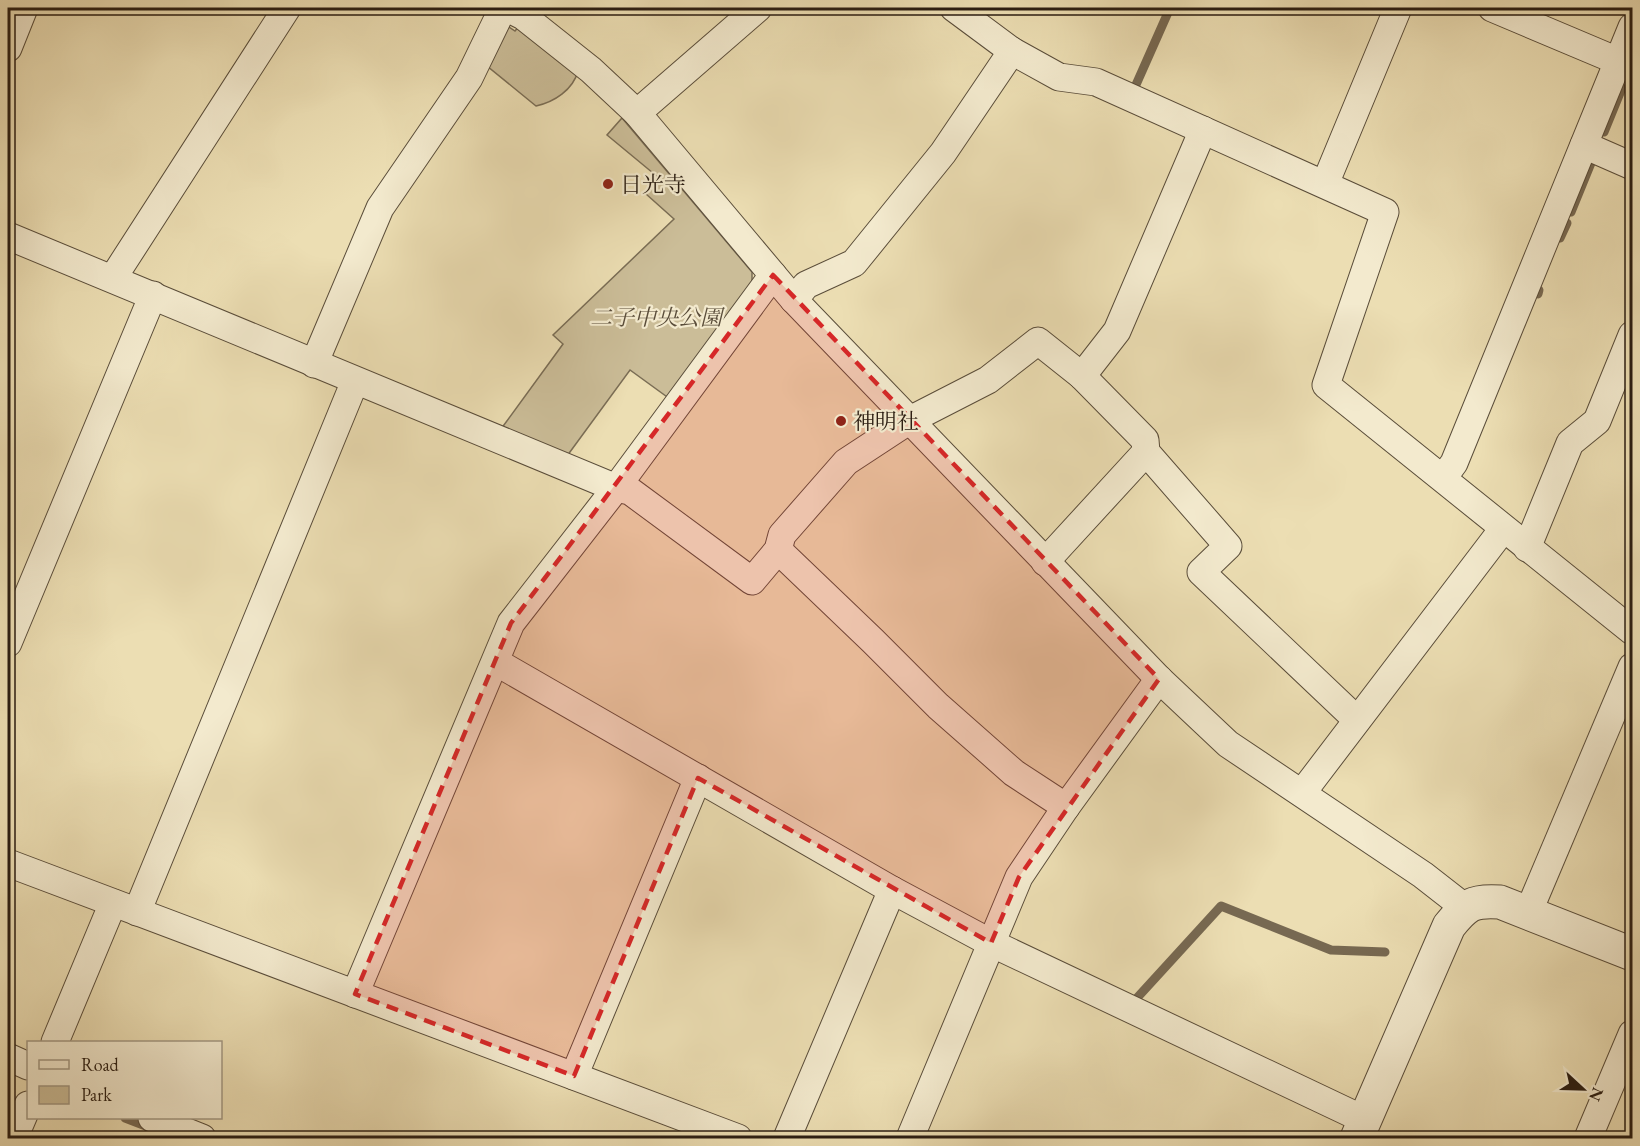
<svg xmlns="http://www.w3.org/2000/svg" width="1640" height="1146" font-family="'EB Garamond','Noto Serif JP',serif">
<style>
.green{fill:#cbbd98;stroke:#7a6d55;stroke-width:1.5}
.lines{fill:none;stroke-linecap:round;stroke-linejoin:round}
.stream{stroke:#776952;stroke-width:9}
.minor-casing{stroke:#5a4d3a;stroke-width:29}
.tertiary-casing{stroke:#5a4d3a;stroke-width:35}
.minor{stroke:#f3eace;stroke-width:27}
.tertiary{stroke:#f3eace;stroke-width:33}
.marked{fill:#d62828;fill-opacity:0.2;stroke:#d62828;stroke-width:4.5;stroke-dasharray:12 8;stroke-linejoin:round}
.poi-dot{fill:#8f2418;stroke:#f3eace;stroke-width:2}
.labels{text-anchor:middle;stroke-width:4.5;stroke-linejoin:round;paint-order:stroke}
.poi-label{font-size:22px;fill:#2a1d12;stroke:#f3eace;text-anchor:start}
.park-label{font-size:22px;font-style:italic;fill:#5a4d3a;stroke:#f3eace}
</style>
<rect width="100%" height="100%" fill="#ecdeb3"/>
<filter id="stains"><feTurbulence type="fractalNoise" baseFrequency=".00333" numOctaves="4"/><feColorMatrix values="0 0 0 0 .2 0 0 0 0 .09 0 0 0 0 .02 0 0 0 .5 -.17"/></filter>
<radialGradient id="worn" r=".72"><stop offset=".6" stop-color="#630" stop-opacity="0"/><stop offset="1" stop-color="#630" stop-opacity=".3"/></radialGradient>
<!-- green -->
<g class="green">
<path d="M506,25L515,31L520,25L578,71C573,90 554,102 536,106L487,66Z"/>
<polygon points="622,118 752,272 752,284 670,399 630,370 567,456 501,429 563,344 553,335 674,219 646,194 659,178 607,135"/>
</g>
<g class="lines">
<!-- stream -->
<g class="stream">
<polyline points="1135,87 1170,8"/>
<polyline points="1604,132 1622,88"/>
<polyline points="1571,212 1591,163"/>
<polyline points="1560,238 1567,223"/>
<polyline points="1538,294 1539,290"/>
<polyline points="1136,999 1221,906 1331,950 1385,952"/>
<polyline points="125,1118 151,1128"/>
</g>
<defs>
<g id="minor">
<polyline points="507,8 523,16 591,70 637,113 794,300 1159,679 1228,744 1423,875 1464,907"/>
<polyline points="954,8 1012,51 1059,77 1096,82 1385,212 1326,385 1632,631"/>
<polyline points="1492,8 1632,67"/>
<polyline points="8,48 24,8"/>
<polyline points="637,113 758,8"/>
<polyline points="1584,145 1632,166"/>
<polyline points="1325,184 1398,8"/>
<polyline points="8,236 616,488 630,491 752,581 778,550 782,535 846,462 910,420 988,380 1038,341 1082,376 1145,440 1146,452 1228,546 1201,572 1357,720"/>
<polyline points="113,278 287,8"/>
<polyline points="794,300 806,285 854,263 943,153 1012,51"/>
<polyline points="314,364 380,208 469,78 503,8"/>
<polyline points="1082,376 1117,331 1203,130"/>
<polyline points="1443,478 1454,463 1632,27"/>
<polyline points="1527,548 1570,443 1597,421 1632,335"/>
<polyline points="778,550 873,641 938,706 1014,773 1066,807"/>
<polyline points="1045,562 1146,452"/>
<polyline points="8,643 153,295"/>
<polyline points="496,662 892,890 991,943 1365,1120"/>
<polyline points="1302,793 1503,529"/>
<polyline points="8,863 738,1138"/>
<polyline points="137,912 355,381"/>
<polyline points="1528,913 1632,667"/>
<polyline points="355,994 511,623 616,488 773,275"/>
<polyline points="55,1042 113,903"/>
<polyline points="8,1057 28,1066"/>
<polyline points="574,1076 698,778"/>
<polyline points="152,1118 202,1138"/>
<polyline points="14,1138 28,1105"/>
<polyline points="787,1138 892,890"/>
<polyline points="910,1138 1019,877 1066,807 1159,679"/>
<polyline points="1588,1138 1632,1034"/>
</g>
<path id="tertiary" d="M1357,1138L1449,926C1466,905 1472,900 1500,902L1632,954"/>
</defs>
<!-- minor casing -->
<use href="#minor" class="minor-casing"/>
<!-- tertiary casing -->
<use href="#tertiary" class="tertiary-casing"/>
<!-- minor -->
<use href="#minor" class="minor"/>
<!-- tertiary -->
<use href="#tertiary" class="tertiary"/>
</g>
<!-- marked area -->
<path class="marked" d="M773,275L1159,679L1019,877L991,943L698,778L574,1076L355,994L511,623Z"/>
<!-- markers -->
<g class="poi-dot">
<circle cx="608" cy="184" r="6"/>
<circle cx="841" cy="421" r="6"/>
</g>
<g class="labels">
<!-- poi labels -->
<g class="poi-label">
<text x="620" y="192">日光寺</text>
<text x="853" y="429">神明社</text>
</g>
<!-- park labels -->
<g class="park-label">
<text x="656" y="325">二子中央公園</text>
</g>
</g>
<!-- margin -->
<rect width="1640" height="1146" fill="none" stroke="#ecdeb3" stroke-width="30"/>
<rect x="9" y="9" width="1622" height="1128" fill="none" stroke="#2a1d12" stroke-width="3"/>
<rect x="15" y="15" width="1610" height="1116" fill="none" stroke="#2a1d12" stroke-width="1.5"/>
<!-- legend -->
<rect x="27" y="1041" width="195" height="78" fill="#f3eace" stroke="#a39883" stroke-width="1.5"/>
<rect x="39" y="1060" width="30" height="9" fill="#f3eace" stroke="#a39883" stroke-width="1.5"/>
<text x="81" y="1071" font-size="18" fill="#2a1d12">Road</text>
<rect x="39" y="1086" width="30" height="18" fill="#cbbd98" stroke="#a39883" stroke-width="1.5"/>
<text x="81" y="1101" font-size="18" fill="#2a1d12">Park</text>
<!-- north arrow -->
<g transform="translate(1583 1089) rotate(112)" stroke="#f3eace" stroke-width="4.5" paint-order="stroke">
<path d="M0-4.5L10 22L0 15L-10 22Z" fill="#2a1d12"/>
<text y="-9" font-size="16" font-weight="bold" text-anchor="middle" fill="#2a1d12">N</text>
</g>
<rect width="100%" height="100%" filter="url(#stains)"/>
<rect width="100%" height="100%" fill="url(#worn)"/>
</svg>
